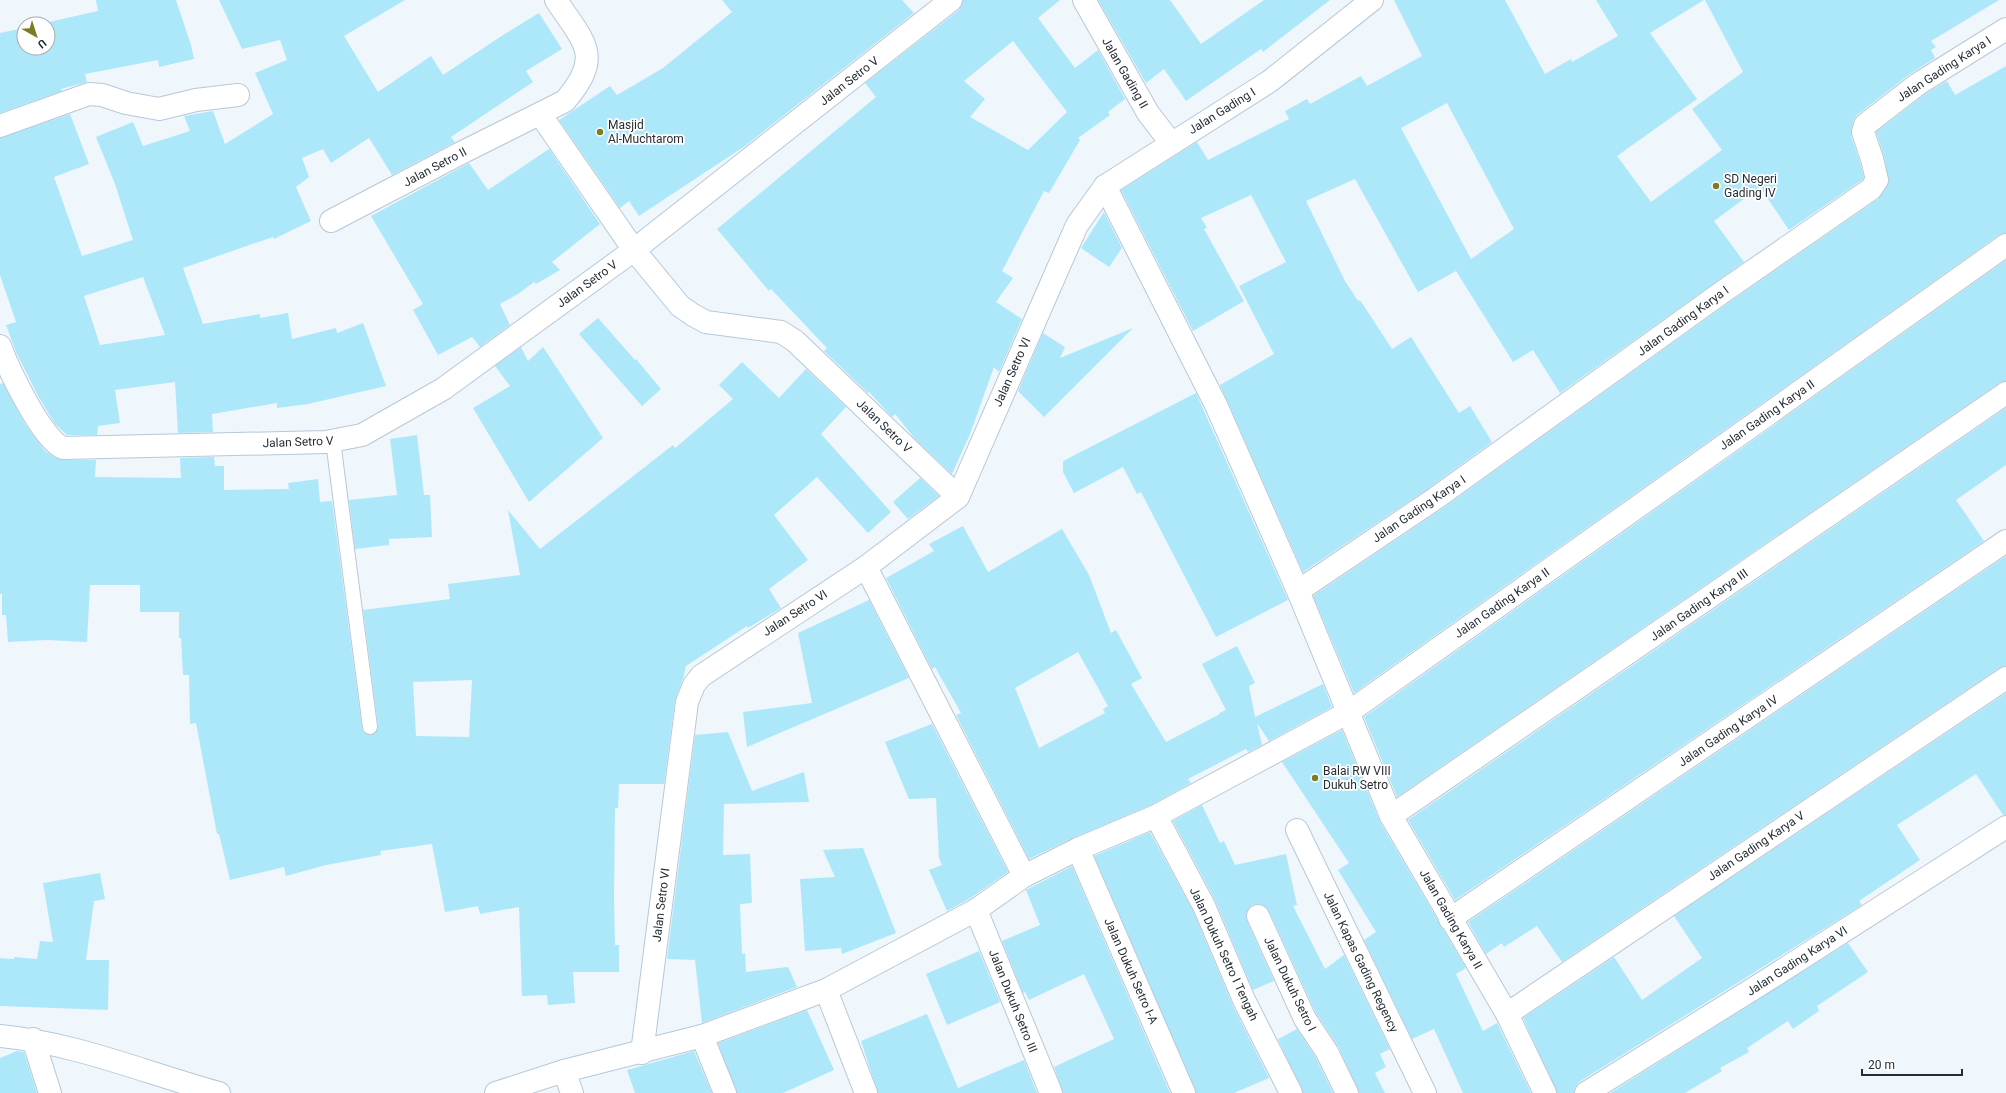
<svg xmlns="http://www.w3.org/2000/svg" width="2006" height="1093" font-family="Roboto,sans-serif">
<style>
.building{fill:#ade8fa;fill-rule:evenodd}
.lines{fill:none;stroke-linecap:round;stroke-linejoin:round}
.service-casing{stroke:#b7c8d7;stroke-width:16}
.minor-casing{stroke:#b7c8d7;stroke-width:24}
.service{stroke:#fff;stroke-width:14}
.minor{stroke:#fff;stroke-width:22}
.poi-dot{fill:#7c7c24;stroke:#fff;stroke-width:1.5}
.labels{text-anchor:middle;stroke-width:3.5;stroke-linejoin:round;paint-order:stroke}
.street-label{font-size:12px;fill:#262d32;stroke:#fff}
.poi-label{font-size:12px;fill:#262d32;stroke:#fff;text-anchor:start}
</style>
<rect width="100%" height="100%" fill="#eff6fc"/>
<!-- building -->
<g class="building">
<polygon points="96,0 176,0 191,45 194,59 159,67 158,60 85,74 87,82 61,89 62,91 0,113 0,33 24,28 24,48 48,48 48,24 40,24 98,11"/>
<path d="M219,0H405L344,36L378,92L431,56L443,75L503,35L539,13L562,49L526,71L533,82L451,137L455,142L392,175L369,138L331,163L323,149L302,158L309,177L296,187L311,221L274,239L273,237L183,268L203,324L260,314V318L288,313L292,339L336,328L337,333L363,323L386,386L308,404L277,408V403L212,414L213,432L178,433L175,382L115,390L120,423L98,426L97,435H67L55,424L38,396L16,352L6,325L16,322L0,275V138L70,114L89,164L54,177L82,256L133,240L115,184L96,137L133,122L143,146L190,131L184,116L213,111L225,144L273,114L255,73L287,60L280,40L242,49ZM143,277L165,335L100,345L84,296Z"/>
<polygon points="722,0 902,0 914,13 745,146 639,216 629,201 620,208 559,120 610,86 617,95 663,68 732,12"/>
<path d="M963,0H1060L1038,18L1075,68L1098,50L1125,99L1108,112L1110,115L1078,138L1080,140L1049,193L1044,191L1002,271L1013,278L996,302L1022,319L999,372L994,367L970,434L952,474L915,439L895,414L892,417L869,392L868,393L824,351L827,348L771,289L769,291L717,229L876,97L865,83L959,10ZM1013,41L1067,112L1028,150L970,117L985,99L964,81Z"/>
<polygon points="1098,0 1170,0 1201,44 1264,0 1330,0 1263,52 1261,49 1186,101 1164,69 1146,83"/>
<path d="M1394,0H1505L1545,74L1571,59L1572,62L1618,36L1596,0H1704L1650,33L1697,99L1617,156L1651,202L1722,150L1692,109L1743,72L1705,0H1999L1931,41L1936,47L1931,50L1935,58L1910,74L1857,115L1853,122L1851,136L1860,162L1864,178L1862,180L1789,230L1760,187L1714,221L1744,262L1560,393L1533,350L1513,362L1456,271L1418,292L1355,179L1306,201L1345,281L1358,301L1360,300L1392,349L1411,337L1459,413L1470,406L1492,442L1429,488L1303,572L1220,385L1274,354L1239,286L1286,262L1251,195L1201,218L1207,228L1204,229L1244,301L1193,331L1121,190L1197,142L1208,160L1289,119L1285,111L1307,99L1310,104L1361,76L1367,86L1422,56ZM1447,103L1514,229L1471,259L1401,128Z"/>
<polygon points="2006,66 2006,233 1999,235 1354,693 1313,596 1443,508 1728,303 1878,199 1889,182 1884,156 1876,132 1925,94 1947,81 1955,95"/>
<polygon points="549,149 600,224 552,262 560,270 536,284 534,282 518,294 500,304 510,325 480,347 472,337 438,355 413,310 423,304 371,216 469,163 488,190"/>
<polygon points="1104,212 1122,248 1109,267 1081,248"/>
<polygon points="2006,260 2006,381 1999,383 1397,797 1364,717"/>
<polygon points="598,318 635,360 636,359 661,389 642,406 579,334"/>
<polygon points="1133,328 1044,417 1018,391 1043,333 1065,347 1060,358"/>
<polygon points="521,347 528,361 543,347 603,438 529,502 473,408 510,386 495,366"/>
<path d="M742,362L779,398L806,369L846,407L821,434L891,512L868,533L817,477L774,515L808,560L769,589L781,608L748,628L747,626L686,666L683,679L675,700L664,784H619L618,808H615L614,897L615,945H619V972H573L575,1003L548,1005L547,995L522,996L519,907L480,914L478,906L445,912L432,844L380,851L381,855L326,865L286,876L284,867L230,880L219,834H217L196,723L190,724L189,675H183L181,638H179V612H140V585H90L87,642L46,640L8,642L6,615H2V594H0V384L3,383L25,424L45,451L56,458L63,460H96L95,477L181,478L180,458L214,457L215,466H224V490L289,489L288,483L318,479L320,502L332,501L362,728L364,732L371,735L375,733L378,726L363,610L450,599L448,584L520,575L508,510L540,549L673,445L675,448L733,399L719,385ZM472,680L469,737L416,736L413,682Z"/>
<polygon points="1196,393 1288,600 1216,637 1141,492 1137,494 1123,467 1074,493 1063,472 1063,461"/>
<polygon points="2006,408 2006,465 1956,500 1984,541 1455,900 1408,820"/>
<polygon points="417,435 424,495 430,495 432,537 389,539 389,545 355,549 349,500 397,495 390,439"/>
<polygon points="920,478 939,496 908,519 893,502"/>
<path d="M963,526L988,572L1062,529L1089,575L1111,633L1116,630L1142,678L1131,684L1166,742L1220,714L1219,713L1226,710L1202,664L1237,646L1255,683L1249,686L1255,717L1323,684L1332,707L1269,741L1257,723L1262,745L1248,752L1246,749L1188,779L1191,783L1151,805L1073,838L1029,859L956,715L961,713L935,667L932,669L886,578L934,551L929,544ZM1078,652L1108,706L1103,709L1105,713L1039,748L1015,688Z"/>
<polygon points="2006,556 2006,666 1999,668 1562,962 1537,926 1504,947 1502,943 1486,954 1468,922"/>
<polygon points="869,600 909,678 747,747 743,712 812,703 798,633"/>
<polygon points="2006,693 2006,815 2003,815 1976,774 1897,825 1920,860 1859,901 1862,905 1579,1082 1575,1087 1574,1093 1557,1093 1523,1018 1614,957 1642,1000 1702,958 1674,916"/>
<polygon points="932,724 1008,872 969,899 947,911 929,870 942,865 939,858 936,798 909,799 885,742"/>
<polygon points="1342,730 1380,822 1466,968 1456,974 1483,1031 1497,1023 1531,1093 1463,1093 1434,1029 1412,1039 1364,940 1376,932 1338,870 1349,863 1282,762"/>
<polygon points="728,732 752,791 804,772 809,802 724,804 723,855 750,854 752,903 740,904 742,954 745,953 746,972 788,967 797,987 702,1023 695,960 667,959 695,735"/>
<polygon points="1202,805 1220,843 1224,841 1235,865 1286,854 1297,905 1293,906 1325,969 1344,955 1390,1049 1380,1054 1386,1067 1375,1073 1385,1093 1359,1093 1338,1046 1316,1013 1269,911 1265,906 1259,904 1252,905 1248,909 1246,914 1247,921 1274,981 1253,990 1215,900 1173,821"/>
<polygon points="1150,832 1193,911 1233,1006 1269,1078 1234,1093 1196,1093 1094,856"/>
<polygon points="863,848 896,933 842,954 841,948 805,951 800,879 835,877 823,850"/>
<polygon points="1072,866 1170,1093 1063,1093 1054,1067 1114,1039 1084,974 1029,1000 1025,992 1023,993 1002,941 1040,925 1026,890"/>
<polygon points="100,873 105,899 94,901 86,960 109,960 108,1010 0,1006 0,958 14,959 14,957 37,959 40,941 53,942 43,883"/>
<polygon points="1848,943 1868,972 1817,1006 1819,1011 1793,1029 1788,1021 1747,1048 1749,1052 1720,1068 1722,1071 1685,1093 1610,1093"/>
<polygon points="979,951 1000,1002 947,1025 926,974"/>
<polygon points="807,1010 834,1070 783,1093 737,1093 718,1043"/>
<polygon points="927,1014 958,1088 1024,1060 1037,1093 878,1093 861,1041"/>
<polygon points="1297,1029 1316,1058 1333,1093 1303,1093 1278,1039"/>
<polygon points="17,1051 24,1052 37,1093 0,1093 0,1058"/>
<polygon points="694,1051 712,1093 635,1093 627,1070"/>
</g>
<g class="lines">
<defs>
<polyline id="service" points="333,441 370,727"/>
<g id="minor">
<polyline points="1084,0 1148,113 1171,143"/>
<polyline points="540,114 634,250 951,0"/>
<polyline points="0,126 89,94 102,95 126,103 159,109 196,100 238,95"/>
<polyline points="1105,186 1216,405 1298,591 1391,816 1507,1014 1545,1093"/>
<path d="M331,221L459,154L565,101C604,55 584,43 556,0"/>
<path d="M0,346C8,368 42,440 63,448L326,442L362,435L443,389L634,250L680,306L693,315L706,322L781,332L795,341L958,497"/>
<polyline points="866,567 1024,876"/>
<polyline points="1298,591 1436,498 1721,293 1871,189 1877,180 1872,159 1863,132 1865,125 1918,84 2006,29"/>
<polyline points="1156,816 1204,906 1244,1000 1291,1093"/>
<polyline points="1391,816 2006,393"/>
<polyline points="1297,830 1425,1093"/>
<polyline points="1078,849 1184,1093"/>
<polyline points="976,910 1051,1093"/>
<polyline points="1258,916 1305,1019 1327,1052 1347,1093"/>
<polyline points="1450,919 2006,541"/>
<polyline points="826,990 866,1093"/>
<polyline points="1507,1014 2006,678"/>
<path d="M0,1036C75,1043 146,1073 219,1093"/>
<polyline points="702,1036 725,1093"/>
<polyline points="33,1039 50,1093"/>
<polyline points="642,1053 687,702 694,685 701,676 866,567 958,497 1077,225 1105,186 1270,81 1372,0"/>
<polyline points="564,1071 572,1093"/>
<polyline points="496,1093 564,1071 702,1036 826,990 976,910 1024,876 1078,849 1156,816 1349,712 2006,245"/>
<polyline points="1586,1093 1772,977 2006,827"/>
</g>
</defs>
<!-- service casing -->
<use href="#service" class="service-casing"/>
<!-- minor casing -->
<use href="#minor" class="minor-casing"/>
<!-- service -->
<use href="#service" class="service"/>
<!-- minor -->
<use href="#minor" class="minor"/>
</g>
<!-- markers -->
<g class="poi-dot">
<circle cx="600" cy="132" r="4"/>
<circle cx="1716" cy="186" r="4"/>
<circle cx="1315" cy="778" r="4"/>
</g>
<g class="labels">
<!-- street labels -->
<g class="street-label">
<text transform="translate(1944 69) rotate(-33)" y="4">Jalan Gading Karya I</text>
<text transform="translate(1125 73) rotate(60)" y="4">Jalan Gading II</text>
<text transform="translate(849 81) rotate(-38)" y="4">Jalan Setro V</text>
<text transform="translate(1222 111) rotate(-32)" y="4">Jalan Gading I</text>
<text transform="translate(435 167) rotate(-28)" y="4">Jalan Setro II</text>
<text transform="translate(587 284) rotate(-36)" y="4">Jalan Setro V</text>
<text transform="translate(1683 321) rotate(-36)" y="4">Jalan Gading Karya I</text>
<text transform="translate(1012 372) rotate(-66)" y="4">Jalan Setro VI</text>
<text transform="translate(1767 415) rotate(-35)" y="4">Jalan Gading Karya II</text>
<text transform="translate(884 426) rotate(44)" y="4">Jalan Setro V</text>
<text transform="translate(298 442) rotate(-2)" y="4">Jalan Setro V</text>
<text transform="translate(1419 509) rotate(-34)" y="4">Jalan Gading Karya I</text>
<text transform="translate(1502 603) rotate(-35)" y="4">Jalan Gading Karya II</text>
<text transform="translate(1699 605) rotate(-35)" y="4">Jalan Gading Karya III</text>
<text transform="translate(795 613) rotate(-33)" y="4">Jalan Setro VI</text>
<text transform="translate(1728 731) rotate(-34)" y="4">Jalan Gading Karya IV</text>
<text transform="translate(1756 846) rotate(-34)" y="4">Jalan Gading Karya V</text>
<text transform="translate(661 905) rotate(-83)" y="4">Jalan Setro VI</text>
<text transform="translate(1451 919) rotate(60)" y="4">Jalan Gading Karya II</text>
<text transform="translate(1224 954) rotate(65)" y="4">Jalan Dukuh Setro I Tengah</text>
<text transform="translate(1797 961) rotate(-33)" y="4">Jalan Gading Karya VI</text>
<text transform="translate(1361 962) rotate(64)" y="4">Jalan Kapas Gading Regency</text>
<text transform="translate(1131 971) rotate(66)" y="4">Jalan Dukuh Setro I-A</text>
<text transform="translate(1290 984) rotate(64)" y="4">Jalan Dukuh Setro I</text>
<text transform="translate(1013 1001) rotate(68)" y="4">Jalan Dukuh Setro III</text>
</g>
<!-- poi labels -->
<g class="poi-label">
<text x="608" y="129">Masjid<tspan x="608" dy="14">Al-Muchtarom</tspan></text>
<text x="1724" y="183">SD Negeri<tspan x="1724" dy="14">Gading IV</tspan></text>
<text x="1323" y="775">Balai RW VIII<tspan x="1323" dy="14">Dukuh Setro</tspan></text>
</g>
</g>
<!-- north arrow -->
<g transform="translate(36 36) rotate(141)"><circle r="19" fill="#ffffff" stroke="#a8abad"/>
<path d="M0-3L7 15L0 10L-7 15Z" fill="#7c7c24"/>
<text y="-6" font-size="11" font-weight="bold" text-anchor="middle" fill="#262d32">U</text>
</g>
<!-- scale -->
<path d="M1862 1069v6h100v-6" fill="none" stroke="#262d32" stroke-width="2"/>
<text x="1868" y="1069" font-size="12" fill="#262d32" stroke="#ffffff" stroke-width="3" paint-order="stroke">20 m</text>
</svg>
